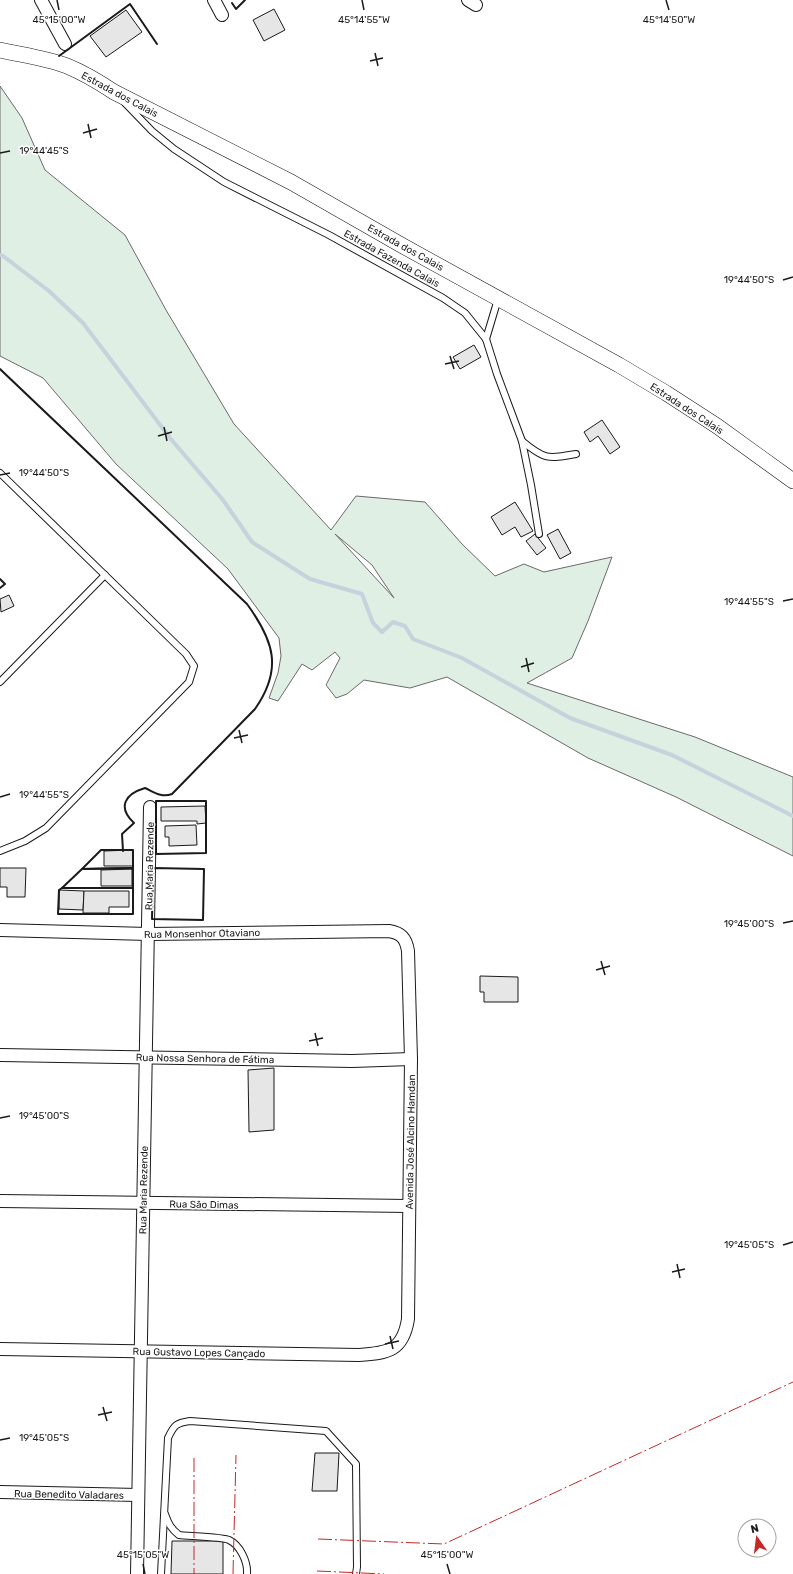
<svg xmlns="http://www.w3.org/2000/svg" width="793" height="1574" font-family="Rubik,sans-serif">
<style>
.green{fill:#e0efe3;stroke:#6a6a6a;fill-rule:evenodd}
.lines{fill:none;stroke-linecap:round;stroke-linejoin:round}
.stream{stroke:#c6d2dc;stroke-width:4}
.building{fill:#e6e6e6;stroke:#1a1a1a}
.service-casing{stroke:#1a1a1a;stroke-width:8}
.minor-casing{stroke:#1a1a1a;stroke-width:14}
.tertiary-casing{stroke:#1a1a1a;stroke-width:16}
.service{stroke:#fff;stroke-width:6}
.minor{stroke:#fff;stroke-width:12}
.tertiary{stroke:#fff;stroke-width:15}
.wall{stroke:#1a1a1a;stroke-width:2}
.power{stroke:#c62828;stroke-width:1;stroke-dasharray:14 3 2 3;stroke-linecap:butt}
.ticks{fill:none;stroke:#1a1a1a;stroke-width:1.5}
.labels{text-anchor:middle;stroke-width:3;stroke-linejoin:round;paint-order:stroke}
.street-label{font-size:10px;fill:#1a1a1a;stroke:#fff}
.ticks-label{font-size:10px;text-anchor:middle;fill:#1a1a1a;stroke:#fff;stroke-width:3;stroke-linejoin:round;paint-order:stroke}
</style>
<rect width="100%" height="100%" fill="#fff"/>
<!-- green -->
<path class="green" d="M0,86L22,118L45,170L125,235L166,310L234,424L331,530L356,496L425,502L462,544L495,576L524,564L544,572L612,557L588,621L572,658L527,683L695,737L793,777V856L676,797L588,758L447,677L410,688L364,680L347,694L336,698L326,685L340,658L335,652L312,670L302,664L278,701L269,698L278,673L281,656L279,638L228,569L116,464L43,378L0,356ZM335,534L372,565L394,598Z"/>
<g class="lines">
<!-- stream -->
<polyline class="stream" points="0,255 3,256 49,291 83,323 170,438 223,500 252,542 310,579 362,594 373,623 382,632 393,622 405,626 413,639 462,658 570,718 672,755 793,816"/>
</g>
<!-- building -->
<g class="building">
<polygon points="274,9 285,30 264,41 253,20"/>
<polygon points="126,10 142,32 106,57 90,36"/>
<polygon points="474,345 481,357 460,369 453,357"/>
<polygon points="602,420 620,447 610,454 598,436 590,442 584,432"/>
<polygon points="515,502 533,531 521,537 515,527 502,535 491,517"/>
<polygon points="558,529 571,553 560,559 547,535"/>
<polygon points="535,534 546,548 537,555 526,541"/>
<polygon points="9,595 14,606 1,612 0,599"/>
<polygon points="205,806 206,823 197,824 197,821 161,821 161,807"/>
<polygon points="196,825 197,845 169,846 169,837 165,837 165,826"/>
<polygon points="133,850 133,866 104,866 104,851"/>
<polygon points="0,868 26,868 25,897 7,897 7,887 0,887"/>
<polygon points="132,869 132,886 101,886 101,870"/>
<polygon points="59,890 84,891 83,910 59,909"/>
<polygon points="84,891 129,891 129,907 109,907 109,913 83,913"/>
<polygon points="480,976 518,977 518,1002 484,1002 484,992 480,992"/>
<polygon points="274,1068 274,1130 249,1132 248,1070"/>
<polygon points="315,1453 339,1453 337,1491 312,1491"/>
<polygon points="172,1541 223,1541 223,1574 171,1574"/>
</g>
<g class="lines">
<defs>
<g id="service">
<polyline points="125,103 152,131 174,149 224,182 329,235 443,298 465,313 486,339 497,374 522,441 531,485 539,534"/>
<polyline points="486,339 498,299"/>
<path d="M522,441C545,460 548,459 576,454"/>
<polyline points="0,473 186,654 194,666 189,682 46,828 25,841 0,851"/>
<polyline points="0,682 105,575"/>
<path d="M165,1514C168,1523 171,1529 179,1535C187,1536 224,1537 229,1540C240,1545 248,1562 247,1574"/>
<path d="M161,1574L168,1438C174,1425 176,1423 190,1421L326,1431L356,1464L357,1567L356,1574"/>
</g>
<g id="minor">
<polyline points="41,0 65,44"/>
<polyline points="214,0 222,15"/>
<polyline points="468,0 476,5"/>
<path d="M0,930L148,934L389,931C401,933 406,938 408,951L411,1059L408,1319C403,1351 388,1353 359,1355L0,1349"/>
<polyline points="0,1055 352,1061 411,1059"/>
<polyline points="0,1201 409,1206"/>
<polyline points="0,1492 138,1495"/>
<polyline points="137,1574 150,807"/>
</g>
<path id="tertiary" d="M0,50C22,55 46,58 67,66C84,73 99,82 114,92L291,182L403,246L619,365L666,393L717,426L793,481"/>
</defs>
<!-- service casing -->
<use href="#service" class="service-casing"/>
<!-- minor casing -->
<use href="#minor" class="minor-casing"/>
<!-- tertiary casing -->
<use href="#tertiary" class="tertiary-casing"/>
<!-- service -->
<use href="#service" class="service"/>
<!-- minor -->
<use href="#minor" class="minor"/>
<!-- tertiary -->
<use href="#tertiary" class="tertiary"/>
<!-- wall -->
<g class="wall">
<polyline points="232,3 236,9 245,0"/>
<polyline points="59,56 130,4 157,44"/>
<path d="M0,369L247,604C274,641 283,669 255,709L172,794C161,798 154,792 145,788C125,794 117,807 134,823L122,834L123,851"/>
<polyline points="0,579 5,584 0,588"/>
<polygon points="156,801 206,801 206,853 156,854"/>
<polygon points="101,850 133,850 133,868 82,869"/>
<polygon points="133,868 133,888 62,888 82,869"/>
<polygon points="153,868 204,869 203,920 152,919"/>
<polygon points="62,888 133,888 133,914 58,914 59,890"/>
</g>
<!-- power -->
<g class="power">
<polyline points="194,1458 194,1574"/>
<polyline points="318,1539 444,1544 793,1382"/>
<polyline points="317,1571 384,1574"/>
<polyline points="233,1574 236,1455"/>
</g>
</g>
<!-- ticks -->
<path class="ticks" d="M57,0L59,10M362,0L364,10M666,0L669,10M375,53L378,66M370,61L383,58M88,124L91,138M83,133L97,129M0,153L10,151M783,280L793,277M450,356L454,369M445,364L459,361M164,427L167,441M158,436L172,432M0,475L10,473M783,601L793,599M526,658L529,672M521,667L534,663M239,730L242,743M234,738L248,735M0,797L10,794M783,923L793,921M601,961L605,975M596,970L610,966M315,1033L318,1046M309,1041L323,1038M0,1118L10,1116M783,1245L793,1242M677,1264L680,1278M672,1272L685,1269M390,1336L393,1349M385,1344L399,1341M103,1407L107,1421M98,1415L112,1412M0,1440L10,1438M143,1564L145,1574M447,1564L450,1574"/>
<g class="labels">
<!-- street labels -->
<g class="street-label">
<text transform="translate(120 94) rotate(28)" y="4">Estrada dos Calais</text>
<text transform="translate(406 247) rotate(29)" y="4">Estrada dos Calais</text>
<text transform="translate(392 258) rotate(29)" y="4">Estrada Fazenda Calais</text>
<text transform="translate(687 408) rotate(33)" y="4">Estrada dos Calais</text>
<text transform="translate(149 866) rotate(-89)" y="4">Rua Maria Rezende</text>
<text transform="translate(202 933) rotate(-1)" y="4">Rua Monsenhor Otaviano</text>
<text transform="translate(205 1058) rotate(1)" y="4">Rua Nossa Senhora de Fátima</text>
<text transform="translate(410 1142) rotate(-89)" y="4">Avenida José Alcino Hamdan</text>
<text transform="translate(143 1190) rotate(-89)" y="4">Rua Maria Rezende</text>
<text transform="translate(204 1204) rotate(1)" y="4">Rua São Dimas</text>
<text transform="translate(199 1352) rotate(1)" y="4">Rua Gustavo Lopes Cançado</text>
<text transform="translate(69 1494) rotate(1)" y="4">Rua Benedito Valadares</text>
</g>
</g>
<g class="ticks-label">
<text x="59" y="23">45°15'00"W</text>
<text x="364" y="23">45°14'55"W</text>
<text x="669" y="23">45°14'50"W</text>
<text x="44" y="154">19°44'45"S</text>
<text x="749" y="283">19°44'50"S</text>
<text x="44" y="476">19°44'50"S</text>
<text x="749" y="605">19°44'55"S</text>
<text x="44" y="798">19°44'55"S</text>
<text x="749" y="927">19°45'00"S</text>
<text x="44" y="1119">19°45'00"S</text>
<text x="749" y="1248">19°45'05"S</text>
<text x="44" y="1441">19°45'05"S</text>
<text x="143" y="1558">45°15'05"W</text>
<text x="447" y="1558">45°15'00"W</text>
</g>
<!-- north arrow -->
<g transform="translate(757 1538) rotate(346)"><circle r="19" fill="#ffffff" stroke="#a3a3a3"/>
<path d="M0-3L7 15L0 10L-7 15Z" fill="#c62828"/>
<text y="-6" font-size="11" font-weight="bold" text-anchor="middle" fill="#1a1a1a">N</text>
</g>
</svg>
